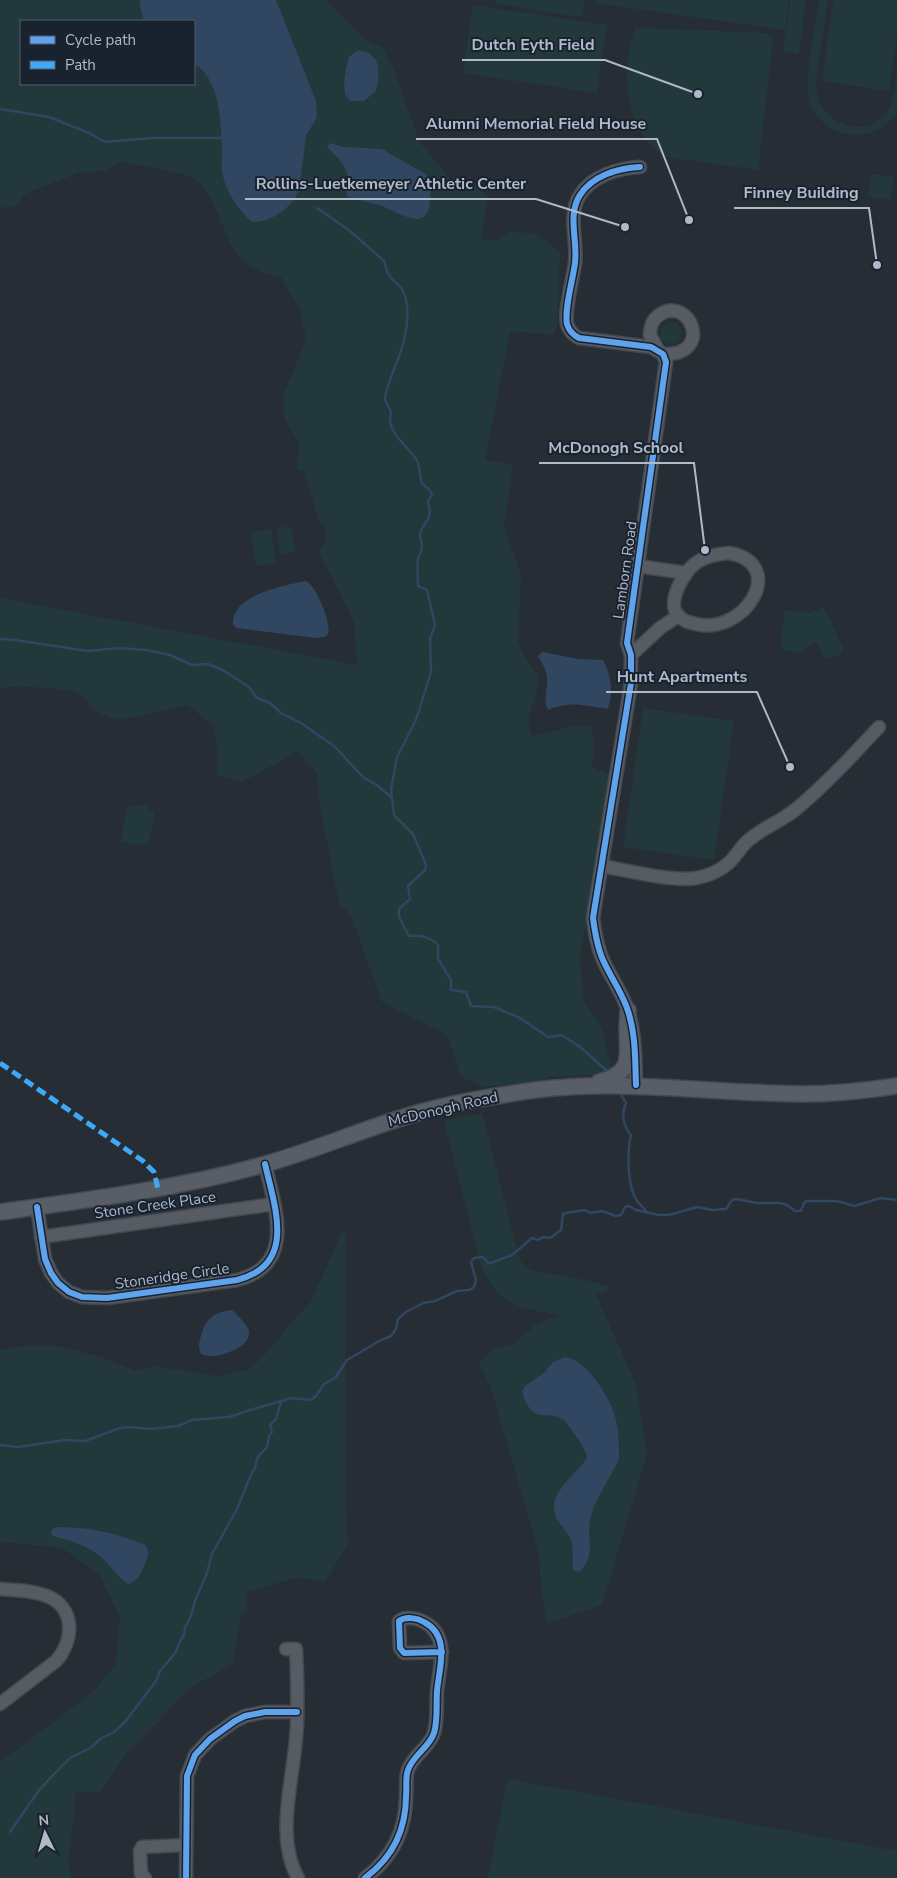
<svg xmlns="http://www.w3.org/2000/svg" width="897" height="1878" font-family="'Nunito Sans',sans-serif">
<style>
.green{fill:#23383b;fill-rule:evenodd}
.water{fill:#314660}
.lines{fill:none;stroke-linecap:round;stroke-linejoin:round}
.stream{stroke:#314660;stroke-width:2.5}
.minor-casing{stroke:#444950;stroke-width:15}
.major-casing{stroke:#434952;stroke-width:18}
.minor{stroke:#565b64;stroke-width:12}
.major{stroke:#595d65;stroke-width:15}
.quiet{stroke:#3fa9f5;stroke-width:5;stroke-dasharray:10 5;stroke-linecap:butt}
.cycleway-casing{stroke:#192330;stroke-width:9}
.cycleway{stroke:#60a3ed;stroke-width:6}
.labels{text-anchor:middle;stroke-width:4;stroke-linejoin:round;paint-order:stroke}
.street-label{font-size:15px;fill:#afb9c8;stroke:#192330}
.leader{fill:none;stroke:#afb9c8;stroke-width:2}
.callout-dot{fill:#afb9c8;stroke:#192330;stroke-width:2}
.callout-label{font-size:16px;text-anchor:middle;font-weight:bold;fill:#afb9c8;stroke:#192330;stroke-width:4;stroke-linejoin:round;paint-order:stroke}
</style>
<rect width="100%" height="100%" fill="#262d35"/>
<!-- green -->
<g class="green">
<path d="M0,0H327L369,42L382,47L393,67L419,141L452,181L473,182L488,196L481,239L497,240L510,231L536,234L560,251L558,324L554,335L510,331L485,460L513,465L504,526L521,575L518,643L528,663L538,674L537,692L528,718L530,732L535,736C554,733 573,721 592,728L594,754L592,767L610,775L580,958L584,1001L602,1027L612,1072L597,1075L547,1077V1080L485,1087L461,1077L447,1035L382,1002L351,916L339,903L320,807L317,773L297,752L242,782L216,775L218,754L213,725L187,705L130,718L114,719L95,711L77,691L20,686L0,688V598L357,665L354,621L319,553L326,541V528L319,521L304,471L297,469L299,442L284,418L283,396L306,339L300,309L280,276C217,269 232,212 195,179C190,174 132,164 121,161L106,171L80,172L25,194L18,205L0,208ZM21,21H194V84H21Z"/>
<polygon points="496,0 585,0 582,17 496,4"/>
<polygon points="594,0 789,0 785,30 593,3"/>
<polygon points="790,0 806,0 799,54 783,51"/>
<path d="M819,0H828L816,81C814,124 869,145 889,108C895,97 895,82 897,70C897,79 897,105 897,112C894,118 886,124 881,128C855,144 819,131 810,102C803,82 816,23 819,0Z"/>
<polygon points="833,0 897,0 897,38 889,91 822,81"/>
<polygon points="473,5 607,25 597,93 463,73"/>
<path d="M635,28L768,33L773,39L758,170L666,157C624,134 620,69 635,28Z"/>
<polygon points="872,174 894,177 891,200 868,197"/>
<circle cx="671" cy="333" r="11"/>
<polygon points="291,526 295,552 280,554 277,528"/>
<polygon points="271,529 276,563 256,566 251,532"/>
<polygon points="824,607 843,648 840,655 830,659 823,656 816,642 797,653 780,649 785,610 810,613"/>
<polygon points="643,708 734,721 714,860 623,847"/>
<polygon points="136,804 147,806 147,809 155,811 148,846 121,842 127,805 135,807"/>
<path d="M482,1113L519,1257L522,1263L532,1270L595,1282L612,1288L596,1295L636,1384L647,1454L602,1605L546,1624L540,1575L539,1553L490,1385L478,1363L492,1349L512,1345L535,1325L560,1315C520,1308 500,1308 481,1266L444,1121Z"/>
<polygon points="345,1226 346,1513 348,1544 325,1582 304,1578 292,1579 246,1592 248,1609 241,1617 233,1664 195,1685 186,1693 124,1756 100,1792 75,1793 75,1808 68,1860 72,1878 0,1878 0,1762 93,1692 116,1664 120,1617 99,1574 62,1548 0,1542 0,1350 23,1346 58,1346 101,1357 136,1371 154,1366 217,1376 250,1369 271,1348 294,1319 310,1303"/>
<polygon points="509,1779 897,1851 897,1878 488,1878 507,1781"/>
</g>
<!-- water -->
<g class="water">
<path d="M140,0H276L316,101L317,117L306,136L299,191C291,208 271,223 252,222C239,211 227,193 223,176C221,168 222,157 222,149C221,122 220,78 194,64V21H144L140,5Z"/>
<path d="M358,50C382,54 380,71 376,91L364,101H350L345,94L344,82L346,68L349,57Z"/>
<path d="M331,143L343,147L382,149L427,175C432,182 431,193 430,201C428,236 396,210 379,205C369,202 358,200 348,197C343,189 350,181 347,173C344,161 333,155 327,146Z"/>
<path d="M306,581C316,585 332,624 328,634L325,637L316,638L236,628L233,624C231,595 285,585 306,581Z"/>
<path d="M542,652L579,659L603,660C610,672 615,696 607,709C583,705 571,701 548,710C542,698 550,685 546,672C544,667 541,661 538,656Z"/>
<path d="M232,1310C236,1313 249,1327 249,1331C251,1347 225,1355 213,1356C209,1357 205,1355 201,1354C198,1346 199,1341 202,1333C207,1317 215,1312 232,1310Z"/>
<path d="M565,1357C585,1359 608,1394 614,1413C619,1427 619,1445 619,1459C610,1478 594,1500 590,1520C586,1540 597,1553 580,1572L573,1570C572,1559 574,1550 571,1540C566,1528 553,1521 554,1506C555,1485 586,1467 587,1456C587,1450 569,1426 564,1420C545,1408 534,1428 522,1392L525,1386L544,1373L553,1362Z"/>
<path d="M57,1527C83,1527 109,1531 134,1541C137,1542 142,1543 145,1545C150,1550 148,1558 145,1563C142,1572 138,1581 129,1584C119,1579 114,1570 106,1562C93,1547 72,1541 53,1536L51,1533L52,1530Z"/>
</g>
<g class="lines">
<!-- stream -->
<g class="stream">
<polyline points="0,109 49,117 89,133 105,142 151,138 222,138"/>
<path d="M317,208L350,231L384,261C386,266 386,271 389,275C392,281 398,283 402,289C413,309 405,342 397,362C394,368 385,393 385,399C386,403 390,408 391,413C391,415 390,418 390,420C392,438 410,447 417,461C421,468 419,478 422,483C425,487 429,488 432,494L428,502C434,522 422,521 420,535C420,539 422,543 422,547C422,551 419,555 418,559C417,562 418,581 418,586L427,590L435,625L430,639L431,672L416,720L397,757L391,790L394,815L413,834L426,865L425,870L408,886L410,899L399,909V917L409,936C419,935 431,937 438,945V959L451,980V990L466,992L471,1006L494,1007L520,1018L548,1037L562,1035L580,1047L606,1070"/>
<polyline points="0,639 15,640 88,651 119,648 146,650 170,655 192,665 208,664 223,670 249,687 257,698 270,703 281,713 301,723 334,746 364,778 377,785 392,798"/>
<path d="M621,1095L626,1103C621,1114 623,1126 631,1135C627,1151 627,1189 638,1202C640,1205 644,1208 646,1211"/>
<polyline points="0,1445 18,1447 65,1440 85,1441 120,1428 129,1427 151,1429 178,1426 192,1420 229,1417 250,1410 292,1398 311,1400 316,1396 324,1384 335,1378 347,1360 381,1340 391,1336 396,1329 398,1319 406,1312 423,1303 435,1301 457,1291 469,1290 474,1287 476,1280 471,1262 474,1258 483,1257 488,1263 491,1263 512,1255 532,1238 538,1240 543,1237 550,1238 561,1230 563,1214 566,1213 584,1210 591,1213 602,1211 616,1216 621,1215 625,1207 629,1206 636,1210 659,1215 669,1215 697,1207 713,1210 726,1209 732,1200 737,1199 757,1203 780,1203 787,1205 795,1211 801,1211 804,1203 807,1201 837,1201 854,1206 881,1198 897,1200"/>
<polyline points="10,1832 39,1790 60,1768 70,1758 92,1747 100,1739 114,1732 125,1722 156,1681 160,1671 176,1652 180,1641 184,1635 185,1628 191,1616 195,1601 207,1573 212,1554 237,1509 250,1477 255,1468 257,1458 267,1447 269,1436 272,1432 270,1425 276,1419 281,1402"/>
</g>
<defs>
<g id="minor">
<path d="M658,350L650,335C650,327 652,320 659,315C690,294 715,356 663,354"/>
<path d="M729,553C789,564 745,636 696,624C690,623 683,621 679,616C665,604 684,571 696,563C705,556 717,554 729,553Z"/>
<polyline points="638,566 686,573"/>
<polyline points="631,655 660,628 678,616"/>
<path d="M602,866C625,870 674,882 696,878C712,875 725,869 735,856C740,850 743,844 750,839C763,828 781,821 795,810C825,785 852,756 879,727"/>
<path d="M636,1085C635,1059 636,1033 627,1008C621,991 610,976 603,960C597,947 595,933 593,918L631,683V655L627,643L666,362L663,354L651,347L579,338C573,335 569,331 567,324C564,310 573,279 575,263C578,241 567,215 580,195C592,176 618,168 640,167"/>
<path d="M37,1207L45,1259L51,1273L58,1283L69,1292L82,1297L107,1298L237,1280C297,1265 275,1208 265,1164"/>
<polyline points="41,1237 274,1204"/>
<path d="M0,1589C15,1590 32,1590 47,1596C76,1608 74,1641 56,1661L0,1704"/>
<path d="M286,1649H296C297,1678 299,1708 296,1738C293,1781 275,1838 298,1878"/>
<polyline points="145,1878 141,1874 140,1851 142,1847 186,1845"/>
<polyline points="186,1878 187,1776 195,1755 210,1739 235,1721 245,1716 265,1712 297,1712"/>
<path d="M365,1878C392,1858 406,1830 406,1796C407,1788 405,1778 408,1770C413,1755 429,1748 434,1733C438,1720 436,1705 437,1691C439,1668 451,1636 424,1622C417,1618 406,1616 399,1621L400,1648L404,1653L442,1652"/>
</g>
<g id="major">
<path d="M599,1082C632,1074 628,1058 627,1030C627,1023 628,1016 628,1010"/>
<path d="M0,1212C88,1200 176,1189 262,1165C313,1151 363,1129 414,1114C454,1102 495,1096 535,1090C624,1079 712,1093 801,1094C833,1094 865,1091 897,1086"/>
</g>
</defs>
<!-- minor casing -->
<use href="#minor" class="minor-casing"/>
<!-- major casing -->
<use href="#major" class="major-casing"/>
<!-- minor -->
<use href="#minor" class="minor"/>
<!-- major -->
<use href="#major" class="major"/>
<!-- quiet -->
<polyline class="quiet" points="0,1063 143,1161 154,1172 158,1189"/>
<defs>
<g id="cycleway">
<path d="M636,1085C635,1059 636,1033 627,1008C621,991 610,976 603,960C597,947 595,933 593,918L631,683V655L627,643L666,362L663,354L651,347L579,338C573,335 569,331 567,324C564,310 573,279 575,263C578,241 567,215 580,195C592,176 618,168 640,167"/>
<path d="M37,1207L45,1259L51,1273L58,1283L69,1292L82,1297L107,1298L237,1280C297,1265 275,1208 265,1164"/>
<polyline points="186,1878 187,1776 195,1755 210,1739 235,1721 245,1716 265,1712 297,1712"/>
<path d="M365,1878C392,1858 406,1830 406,1796C407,1788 405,1778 408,1770C413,1755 429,1748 434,1733C438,1720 436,1705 437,1691C439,1668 451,1636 424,1622C417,1618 406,1616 399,1621L400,1648L404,1653L442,1652"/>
</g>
</defs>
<!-- cycleway casing -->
<use href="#cycleway" class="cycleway-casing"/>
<!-- cycleway -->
<use href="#cycleway" class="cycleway"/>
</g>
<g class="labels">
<!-- street labels -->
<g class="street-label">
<text transform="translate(625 570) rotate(-82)" y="5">Lamborn Road</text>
<text transform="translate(443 1109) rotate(-13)" y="5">McDonogh Road</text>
<text transform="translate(155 1205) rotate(-8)" y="5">Stone Creek Place</text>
<text transform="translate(172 1276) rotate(-8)" y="5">Stoneridge Circle</text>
</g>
</g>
<!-- callouts -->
<path class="leader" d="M698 94L605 60H462M689 220L657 139H416M625 227L536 199H245M877 265L869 208H734M705 550L694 463H539M790 767L757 692H606"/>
<g class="callout-dot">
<circle cx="698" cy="94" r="5"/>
<circle cx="689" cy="220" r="5"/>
<circle cx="625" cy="227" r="5"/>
<circle cx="877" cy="265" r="5"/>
<circle cx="705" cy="550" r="5"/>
<circle cx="790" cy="767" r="5"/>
</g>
<g class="callout-label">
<text x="533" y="50">Dutch Eyth Field</text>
<text x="536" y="129">Alumni Memorial Field House</text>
<text x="391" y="189">Rollins-Luetkemeyer Athletic Center</text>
<text x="801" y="198">Finney Building</text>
<text x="616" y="453">McDonogh School</text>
<text x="682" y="682">Hunt Apartments</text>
</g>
<!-- legend -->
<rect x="20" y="20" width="175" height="65" fill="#192330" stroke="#555f6d"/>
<rect x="30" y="36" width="25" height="8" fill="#60a3ed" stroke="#555f6d"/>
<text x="65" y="45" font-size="15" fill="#afb9c8">Cycle path</text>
<rect x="30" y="61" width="25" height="8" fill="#3fa9f5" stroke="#555f6d"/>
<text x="65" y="70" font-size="15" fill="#afb9c8">Path</text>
<!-- north arrow -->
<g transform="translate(45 1833) rotate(355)" stroke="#192330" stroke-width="4" paint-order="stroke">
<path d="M0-4L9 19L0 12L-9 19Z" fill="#afb9c8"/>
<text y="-8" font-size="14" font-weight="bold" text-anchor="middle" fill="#afb9c8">N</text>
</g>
</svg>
